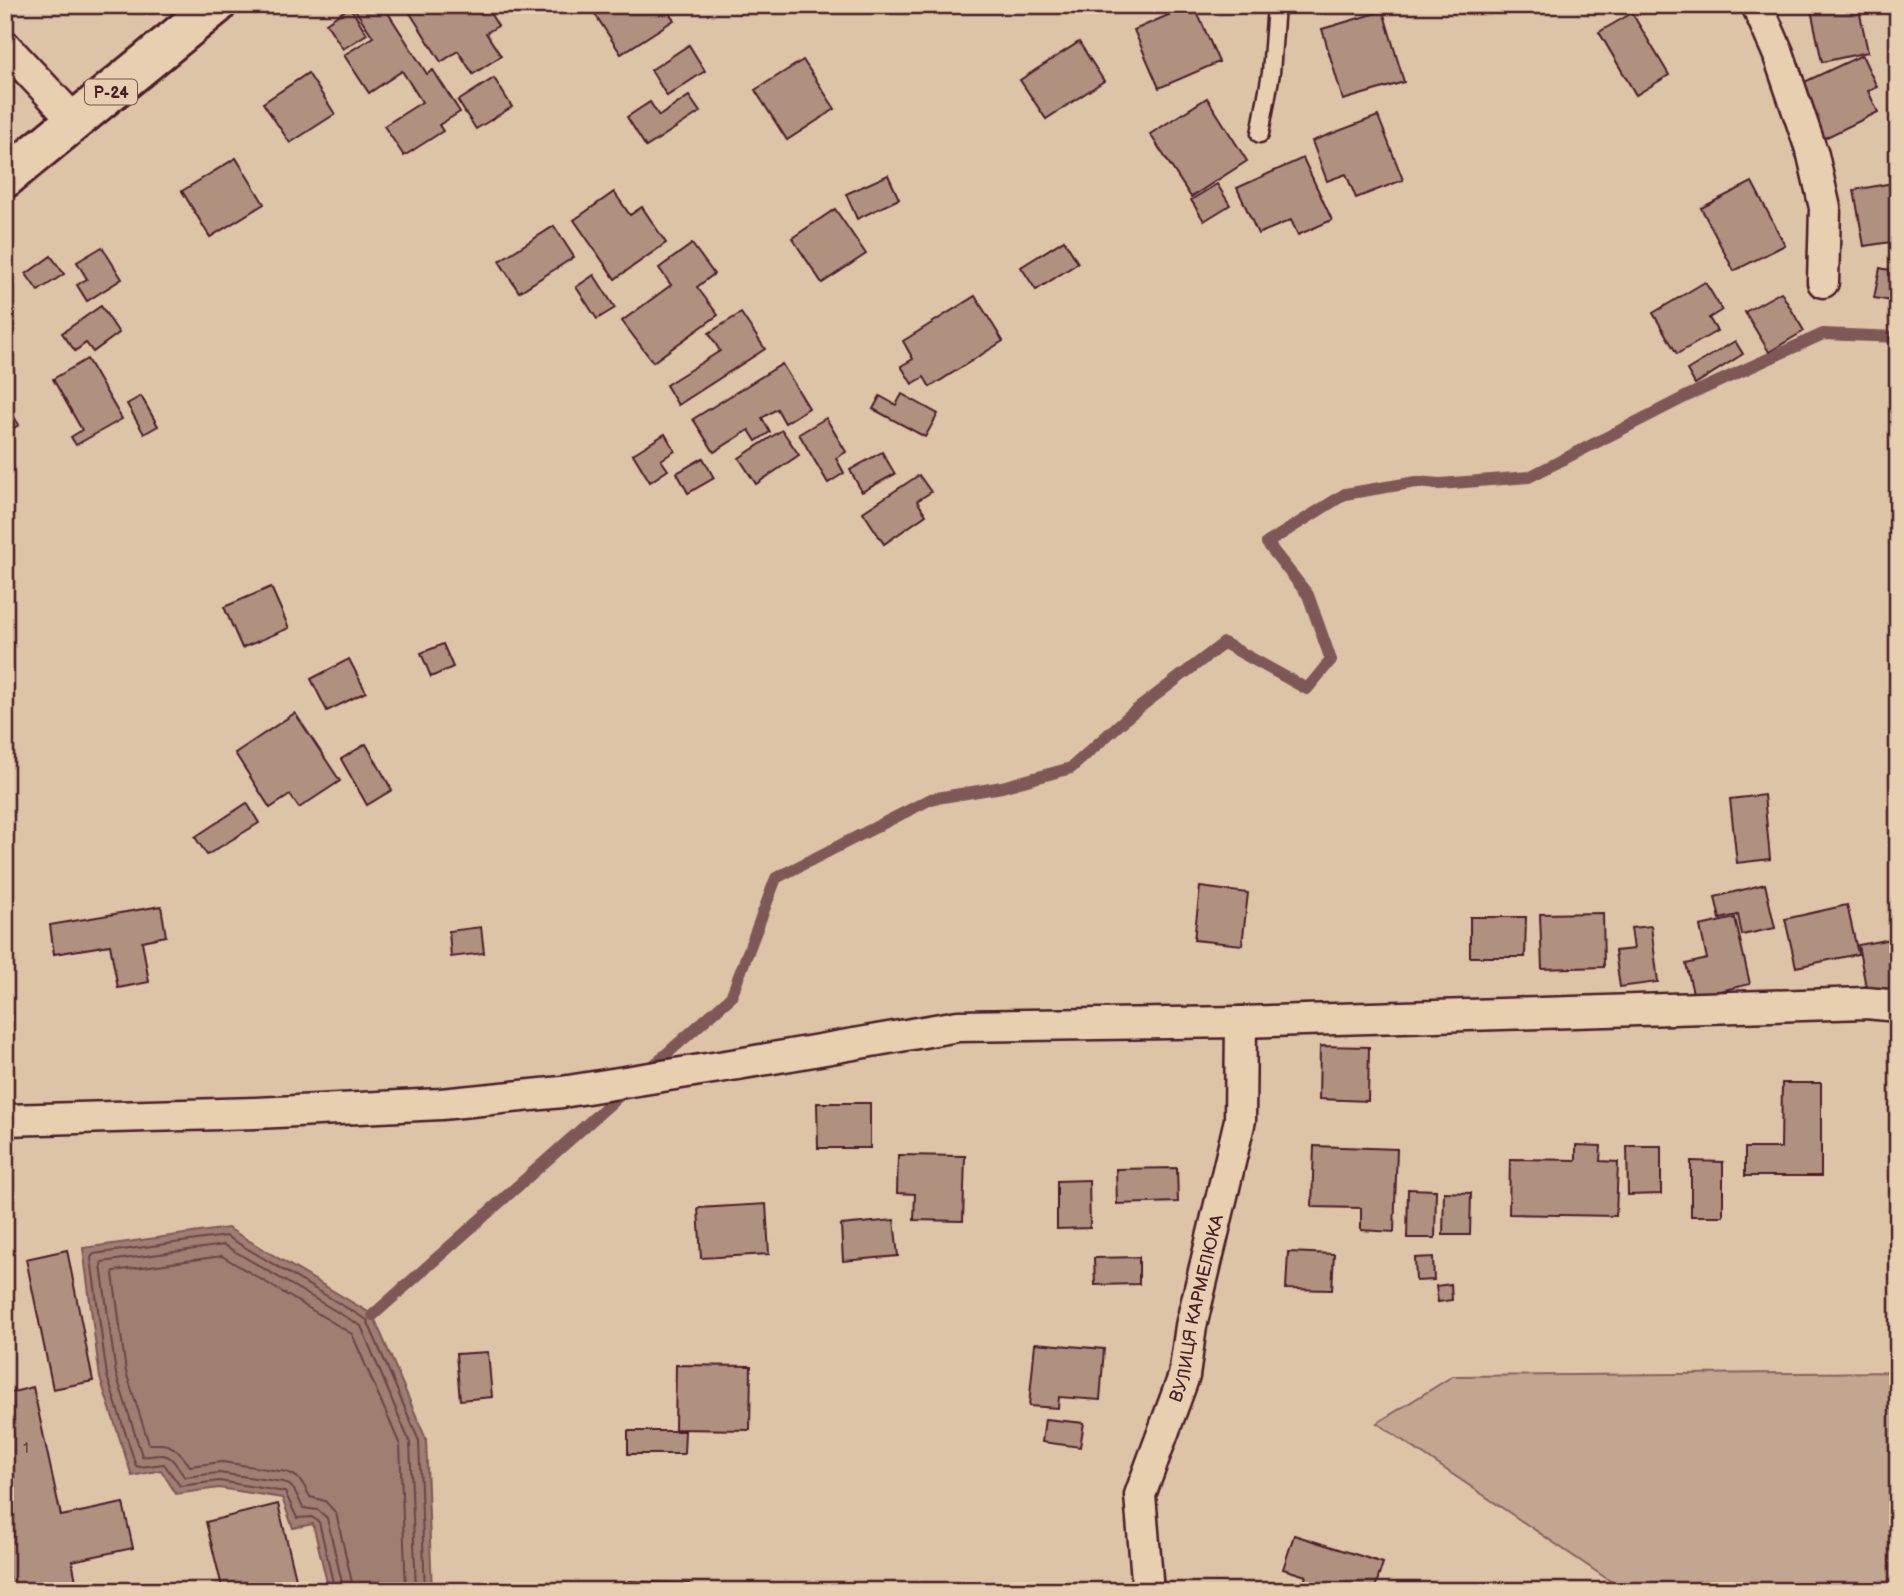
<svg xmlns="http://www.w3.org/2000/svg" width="1903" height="1596" font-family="'Balsamiq Sans',sans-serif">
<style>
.green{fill:#c2a690;stroke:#86625e;stroke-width:2}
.water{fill:#a07e72;stroke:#7e5856;stroke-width:2}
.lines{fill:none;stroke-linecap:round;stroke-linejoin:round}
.shore{stroke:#6c4547;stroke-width:2}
.stream{stroke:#7e5856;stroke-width:12}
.building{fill:#b09180;stroke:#4a1f2b;stroke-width:2}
.service-casing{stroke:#4a1f2b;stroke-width:21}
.minor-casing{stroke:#4a1f2b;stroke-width:35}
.primary-casing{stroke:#4a1f2b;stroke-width:44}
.service{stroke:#e7cfaf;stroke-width:16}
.minor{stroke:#e7cfaf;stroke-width:30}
.primary{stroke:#e7cfaf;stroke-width:38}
.labels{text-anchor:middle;stroke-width:6;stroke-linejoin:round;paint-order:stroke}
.number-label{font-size:14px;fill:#643c40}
.shield{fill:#e7cfaf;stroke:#795453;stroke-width:2}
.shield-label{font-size:16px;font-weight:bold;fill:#4a1f2b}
.street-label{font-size:18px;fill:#4a1f2b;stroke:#e7cfaf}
</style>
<rect width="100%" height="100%" fill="#dec4a7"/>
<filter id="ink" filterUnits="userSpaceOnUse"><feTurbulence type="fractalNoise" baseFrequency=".0143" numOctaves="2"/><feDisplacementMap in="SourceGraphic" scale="14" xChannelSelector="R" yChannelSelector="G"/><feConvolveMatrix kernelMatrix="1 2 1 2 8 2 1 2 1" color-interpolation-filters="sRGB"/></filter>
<g filter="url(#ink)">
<!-- green -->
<polygon class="green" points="1898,1372 1898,1591 1625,1591 1377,1423 1453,1376"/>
<!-- water -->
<polygon class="water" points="228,1228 373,1315 426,1439 432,1591 329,1591 313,1524 293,1528 282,1498 219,1488 176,1494 161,1470 132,1476 100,1378 83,1248"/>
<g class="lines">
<!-- shore -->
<g class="shore">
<polyline points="335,1591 319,1522 312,1517 297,1518 285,1492 219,1481 180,1486 164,1464 140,1467 136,1466 107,1376 91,1258 93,1254 226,1236 367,1320 419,1441 425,1591"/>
<path d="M344,1591L327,1518L318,1510L303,1508C297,1497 296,1486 283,1482L219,1473L185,1477C177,1469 174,1454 160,1455C153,1455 148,1457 142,1456L116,1374L101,1265L102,1262L224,1245L361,1326L410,1443L416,1591"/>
<path d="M354,1591L336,1513L325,1501L310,1497C304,1485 300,1476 286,1472L222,1462L190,1466C182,1456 176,1445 161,1444C157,1444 153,1444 149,1444L126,1372L113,1274L114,1271L222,1256L352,1334L400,1445L406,1591"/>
</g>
<!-- stream -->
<g class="stream">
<polyline points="645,1073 731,997 776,878 931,799 1002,787 1071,768 1131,714 1224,643 1307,689 1331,660 1308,595 1267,543 1345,494 1416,482 1440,484 1529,477 1687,396 1823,334 1898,337"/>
<polyline points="373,1315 629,1087"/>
</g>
</g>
<!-- building -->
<g class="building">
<polygon points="352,5 383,5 427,74 433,70 460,112 439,125 443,131 404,156 384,126 422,102 402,71 369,93 344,55 373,37"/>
<polygon points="405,5 485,5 498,26 486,33 501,56 473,74 458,51 441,62"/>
<polygon points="589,5 664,5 674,20 621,54"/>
<polygon points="1191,5 1194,5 1219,62 1159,88 1134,30"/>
<polygon points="1810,5 1858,5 1868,52 1822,62"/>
<polygon points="350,7 367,34 343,49 326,23"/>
<polygon points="1383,11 1404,82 1343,100 1322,29"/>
<polygon points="1632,13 1669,75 1636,95 1599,32"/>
<polygon points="1079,42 1104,81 1046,119 1020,80"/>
<polygon points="689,45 705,71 667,96 651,70"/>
<polygon points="1862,55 1877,87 1868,91 1878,112 1823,139 1798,85"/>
<polygon points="803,60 835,109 787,140 755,90"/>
<polygon points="308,73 335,114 290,143 263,103"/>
<polygon points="494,78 512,107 476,129 458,101"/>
<polygon points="689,96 700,112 646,147 627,117 650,102 659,116"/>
<polygon points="1207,98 1247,161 1191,197 1150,134"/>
<polygon points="1378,116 1403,180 1356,198 1346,174 1327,181 1312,141"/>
<polygon points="236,158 264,204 210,237 182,191"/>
<polygon points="1303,158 1332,220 1298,235 1291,220 1258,234 1237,188"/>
<polygon points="888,175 899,199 857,219 846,194"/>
<polygon points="1752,182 1785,245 1734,271 1701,208"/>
<polygon points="1898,182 1898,241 1864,246 1854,190"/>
<polygon points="1217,184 1230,205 1204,221 1191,200"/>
<polygon points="614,192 630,215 642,207 666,243 615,279 574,220"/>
<polygon points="835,209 866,254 822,283 792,238"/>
<polygon points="554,226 574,257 519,292 499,261"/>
<polygon points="1064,240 1078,263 1036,290 1021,267"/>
<polygon points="692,244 714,274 697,287 718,315 653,362 622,321 671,285 659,268"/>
<polygon points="102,247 122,279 87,301 77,285 87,279 77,262"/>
<polygon points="51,256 64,274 38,291 26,274"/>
<polygon points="1880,268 1898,272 1898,302 1874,298"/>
<polygon points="594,275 615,308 597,319 576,287"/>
<polygon points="1705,282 1722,310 1709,318 1717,331 1677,354 1653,313"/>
<polygon points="1781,292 1804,331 1769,352 1745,312"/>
<polygon points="975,296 1003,341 930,387 924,377 912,384 901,366 913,359 903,341"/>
<polygon points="101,306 119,333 93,352 86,343 75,351 62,333"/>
<polygon points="741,313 765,349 678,405 666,385 720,351 709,333"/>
<polygon points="5,338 14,350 5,356"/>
<polygon points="1735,341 1743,354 1695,384 1687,370"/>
<polygon points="87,359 122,419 76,445 71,437 82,430 53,379"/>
<polygon points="782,364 809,408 785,423 777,409 762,418 770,432 756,441 749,430 714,452 693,419"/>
<polygon points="902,394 938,414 925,437 873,409 880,396 896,405"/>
<polygon points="141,396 158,426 144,434 127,404"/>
<polygon points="5,402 19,425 5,433"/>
<polygon points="826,418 846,452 836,458 844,473 828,483 799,434"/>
<polygon points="782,430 799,455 756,484 739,458"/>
<polygon points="665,434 675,451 661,460 668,470 650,482 633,454"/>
<polygon points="882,452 895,474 862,492 850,470"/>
<polygon points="703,458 714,478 688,493 677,473"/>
<polygon points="919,475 931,492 917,501 926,515 884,544 863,512"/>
<polygon points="271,587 289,628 242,648 224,607"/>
<polygon points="443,644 453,667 431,677 421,653"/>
<polygon points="349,659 366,692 327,711 311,679"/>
<polygon points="295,713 340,781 299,808 290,795 270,808 235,753"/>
<polygon points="366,744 392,790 367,805 341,759"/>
<polygon points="1764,795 1770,859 1737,863 1730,799"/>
<polygon points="247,803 259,823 207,855 195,837"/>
<polygon points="1765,884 1775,928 1742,935 1738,915 1720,919 1715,897"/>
<polygon points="1200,887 1248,893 1242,945 1194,940"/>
<polygon points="1847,905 1858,954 1796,967 1785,919"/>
<polygon points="161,906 166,936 142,941 149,982 118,988 110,945 54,954 50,925"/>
<polygon points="1603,913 1604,967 1542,969 1540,914"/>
<polygon points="1470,917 1526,917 1525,957 1470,957"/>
<polygon points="1735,918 1750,984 1694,997 1686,964 1707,959 1700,926"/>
<polygon points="1651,926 1658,982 1620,987 1615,951 1634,949 1631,928"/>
<polygon points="481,927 484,953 451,957 449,931"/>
<polygon points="1897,938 1898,991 1868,997 1858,945"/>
<polygon points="1320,1046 1369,1047 1368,1101 1319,1099"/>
<polygon points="1782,1083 1821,1083 1821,1176 1745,1176 1745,1148 1781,1148"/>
<polygon points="817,1103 870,1103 870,1148 818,1148"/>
<polygon points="1576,1145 1601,1146 1600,1161 1618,1162 1616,1216 1509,1214 1510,1159 1576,1160"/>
<polygon points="1314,1146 1397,1149 1394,1232 1361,1230 1361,1208 1312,1207"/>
<polygon points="1627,1146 1661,1146 1661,1194 1628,1195"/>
<polygon points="898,1155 965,1156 963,1221 914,1220 915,1194 897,1193"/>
<polygon points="1691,1161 1723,1162 1723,1216 1691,1216"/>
<polygon points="1177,1168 1178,1202 1117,1204 1116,1169"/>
<polygon points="1089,1180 1090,1228 1057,1229 1057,1181"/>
<polygon points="1408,1189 1436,1190 1435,1238 1407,1238"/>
<polygon points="1444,1192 1471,1193 1470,1235 1443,1235"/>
<polygon points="766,1204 769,1254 701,1258 698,1208"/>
<polygon points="894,1220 898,1256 843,1261 841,1225"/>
<polygon points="67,1250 93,1381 53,1389 26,1259"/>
<polygon points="1288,1252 1334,1254 1332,1290 1286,1289"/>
<polygon points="1139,1257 1139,1284 1095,1285 1094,1258"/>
<polygon points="1433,1257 1434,1280 1416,1281 1415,1258"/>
<polygon points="1451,1284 1452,1300 1438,1302 1436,1286"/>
<polygon points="1035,1343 1104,1349 1100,1400 1059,1397 1058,1408 1029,1406"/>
<polygon points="488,1352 492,1397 460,1400 456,1354"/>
<polygon points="676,1365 751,1366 750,1430 675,1429"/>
<polygon points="33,1387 61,1516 123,1503 133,1548 72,1561 78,1591 5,1591 5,1394"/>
<polygon points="1045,1419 1084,1423 1080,1447 1042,1442"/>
<polygon points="628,1431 685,1431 684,1454 628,1454"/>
<polygon points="278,1504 299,1591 223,1591 206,1522"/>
<polygon points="1294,1535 1383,1563 1374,1591 1301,1591 1306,1576 1283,1569"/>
<polygon points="629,1581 689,1584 689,1591 629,1591"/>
<polygon points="1038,1582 1101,1588 1101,1591 1037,1591"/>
</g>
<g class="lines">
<defs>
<polyline id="service" points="1260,134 1271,73 1276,5"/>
<g id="minor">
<polyline points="1757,5 1778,53 1813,155 1825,208 1823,282"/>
<polyline points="5,46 76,122"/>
<polyline points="5,1120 256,1113 441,1104 562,1092 738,1064 958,1026 1241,1022 1866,1003 1898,1006"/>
<path id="s1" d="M1148,1591L1140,1495L1184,1376L1191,1326L1240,1120L1241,1022"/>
</g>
<polyline id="primary" points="5,178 216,5"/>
</defs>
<!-- service casing -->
<use href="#service" class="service-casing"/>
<!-- minor casing -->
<use href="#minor" class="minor-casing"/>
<!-- primary casing -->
<use href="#primary" class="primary-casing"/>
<!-- service -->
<use href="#service" class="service"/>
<!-- minor -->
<use href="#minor" class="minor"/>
<!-- primary -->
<use href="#primary" class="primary"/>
</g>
</g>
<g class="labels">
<!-- number labels -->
<g class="number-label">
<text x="26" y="1453">1</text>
</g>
<!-- shield labels -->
<rect class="shield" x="85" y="79.5" width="52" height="25" rx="5"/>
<g class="shield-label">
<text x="111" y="98">Р-24</text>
</g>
<!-- street labels -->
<g class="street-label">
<text dy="6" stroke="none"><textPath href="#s1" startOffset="292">ВУЛИЦЯ КАРМЕЛЮКА</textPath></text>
</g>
</g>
<!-- margin -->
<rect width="1903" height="1596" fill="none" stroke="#e7cfaf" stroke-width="28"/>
<rect x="14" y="14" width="1875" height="1568" fill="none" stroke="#4a1f2b" stroke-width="2.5" filter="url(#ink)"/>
</svg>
